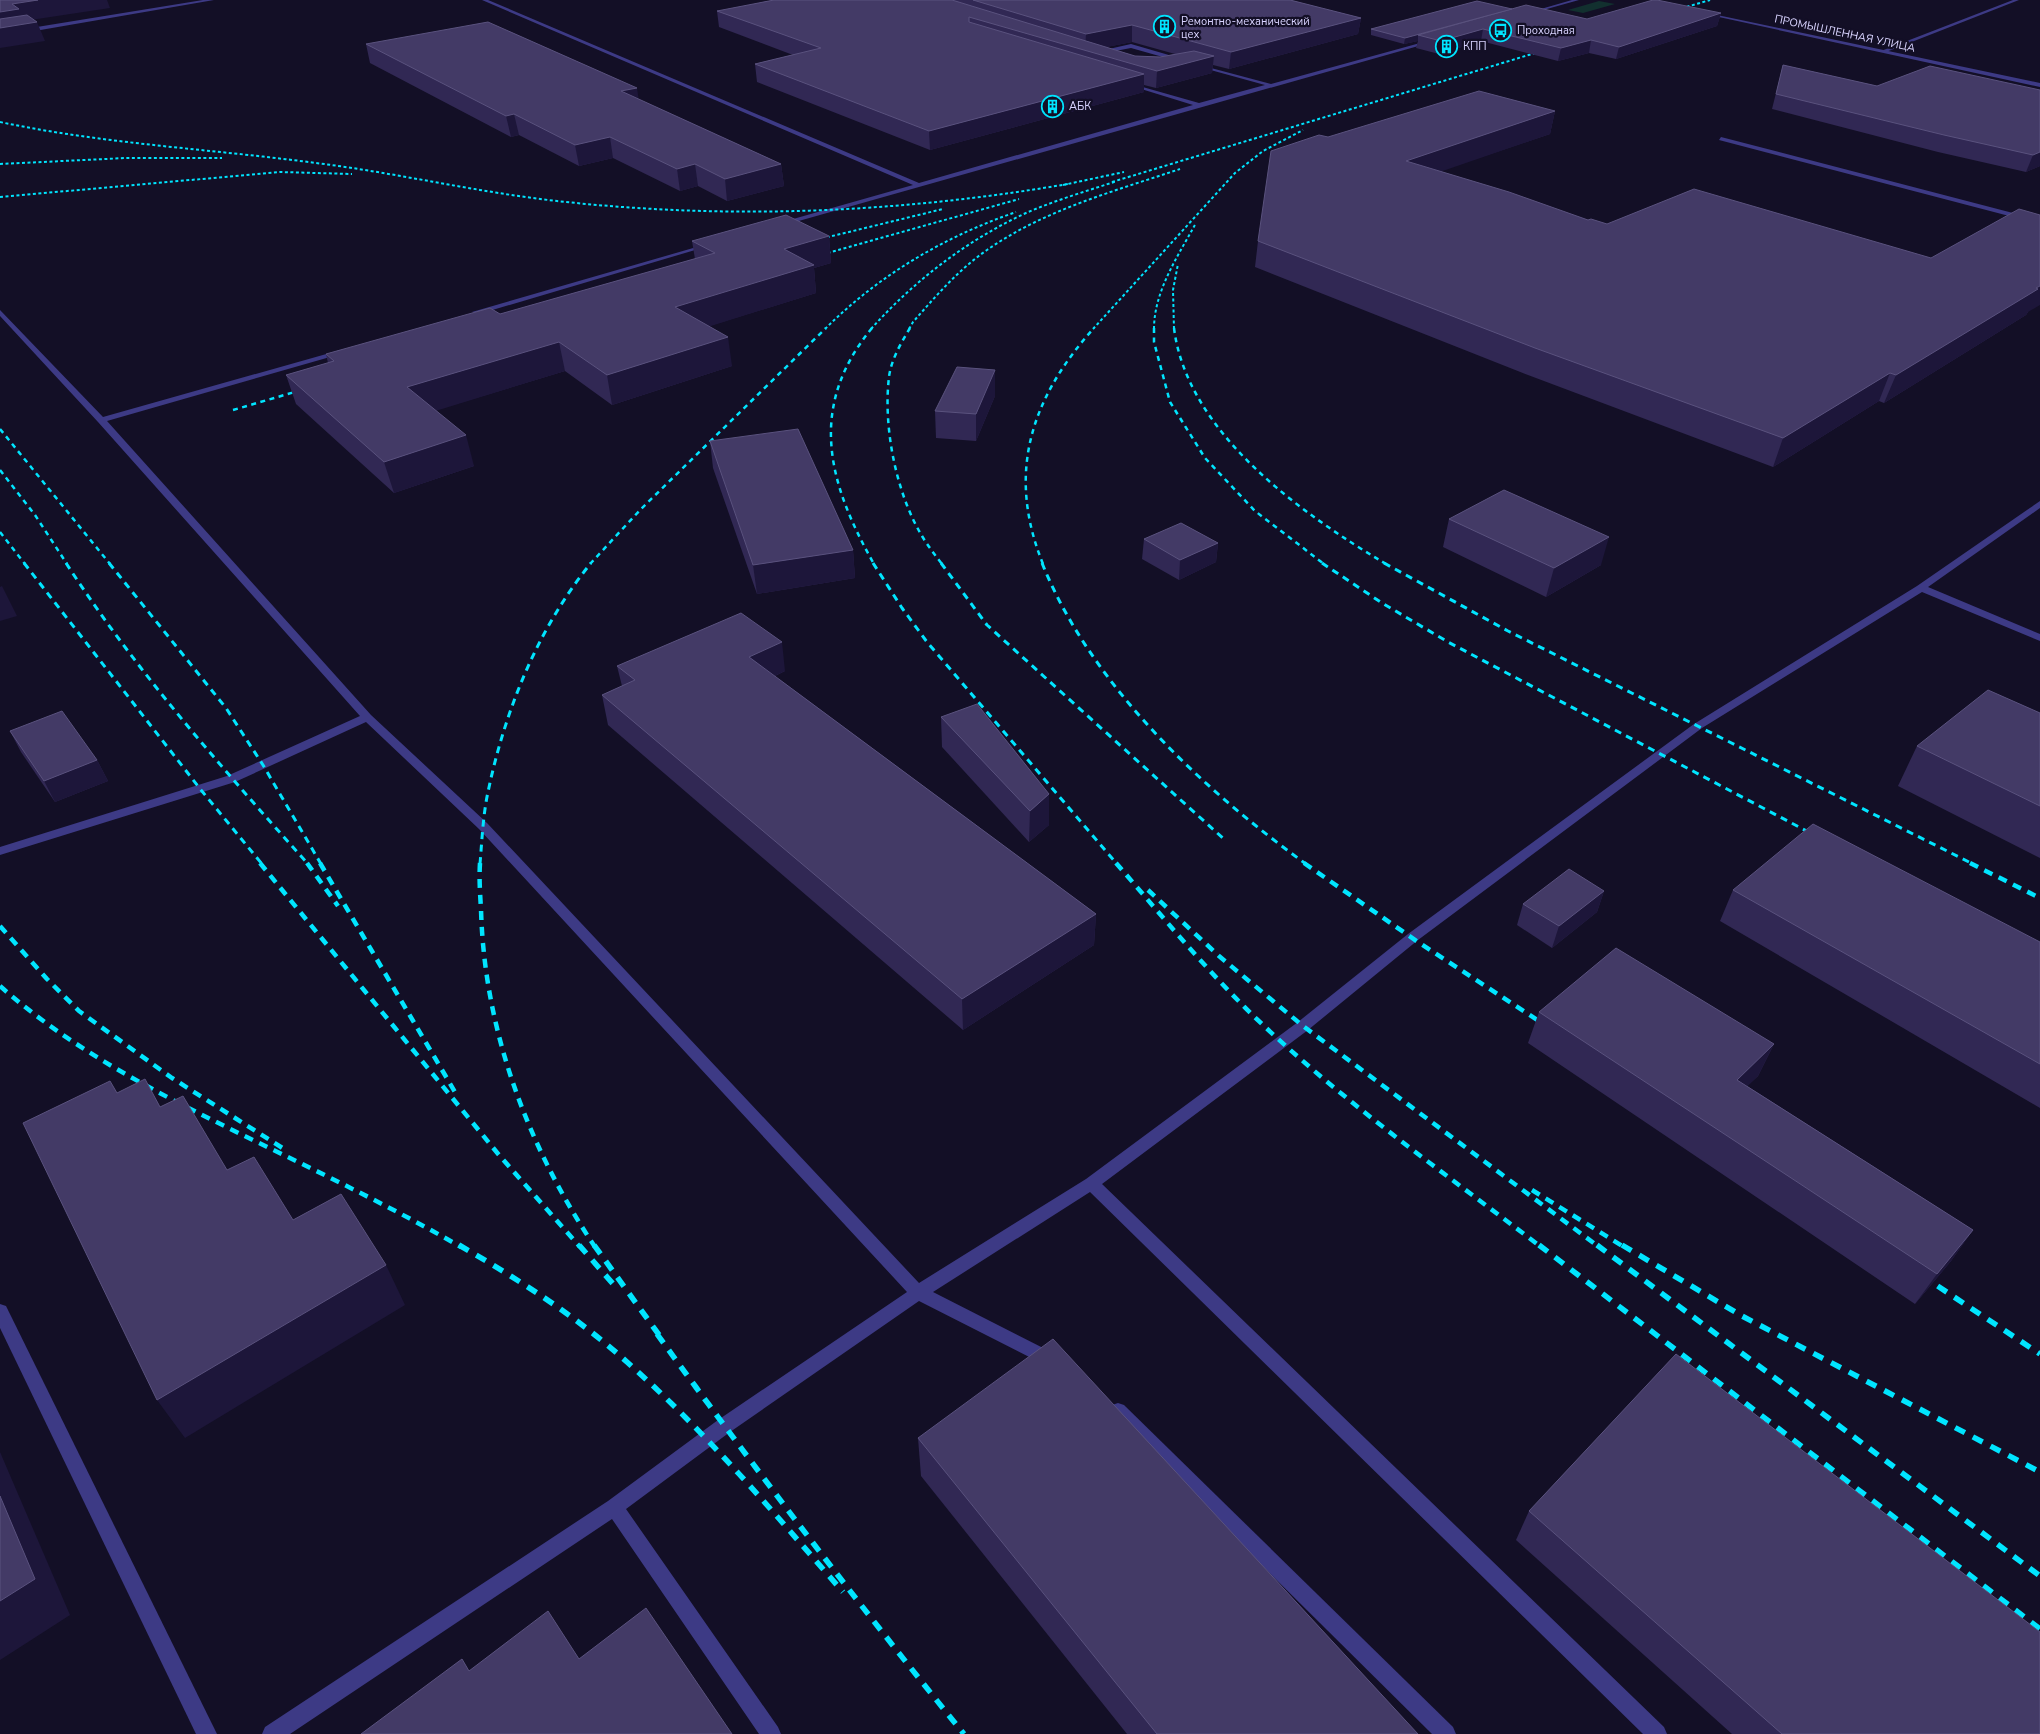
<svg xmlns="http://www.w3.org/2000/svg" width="2040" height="1734" font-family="'Nunito Sans',sans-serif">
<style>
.green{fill:#12302f}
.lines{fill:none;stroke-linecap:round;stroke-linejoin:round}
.service{fill:#3d3a85;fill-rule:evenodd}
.tertiary{fill:#3d3a85;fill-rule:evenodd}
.rail-far4{stroke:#00e5ff;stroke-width:2;stroke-dasharray:3 2.5;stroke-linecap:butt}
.rail-far3{stroke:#00e5ff;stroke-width:2.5;stroke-dasharray:5 4.5;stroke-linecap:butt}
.rail-far2{stroke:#00e5ff;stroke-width:3;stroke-dasharray:7 5.5;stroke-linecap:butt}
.rail-far1{stroke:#00e5ff;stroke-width:4.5;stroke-dasharray:9 7;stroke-linecap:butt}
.rail{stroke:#00e5ff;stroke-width:5.5;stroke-dasharray:11 9;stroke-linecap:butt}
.wall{fill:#312854;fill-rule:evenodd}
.shaded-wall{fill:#1d163a}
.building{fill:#433a66;stroke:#5a527e}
.labels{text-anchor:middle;stroke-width:4.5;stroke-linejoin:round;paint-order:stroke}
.far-poi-label{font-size:11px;fill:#d9d4ff;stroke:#130f26;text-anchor:start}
.far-street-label{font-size:11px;fill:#d9d4ff;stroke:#130f26}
</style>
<rect width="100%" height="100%" fill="#130f26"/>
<!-- green -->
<polygon class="green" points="1599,1 1615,4 1583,13 1568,10"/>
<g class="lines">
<!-- service -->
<g class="service">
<polygon points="203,0 214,0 0,37 0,33"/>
<polygon points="482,0 488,0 919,183 1193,105 1125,84 1125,82 1199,103 1265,85 1196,66 1196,64 1271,84 1431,40 1436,41 781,226 778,224 779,223 913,185"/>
<polygon points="1572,0 1579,0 1529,14 1527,13"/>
<polygon points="2013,0 2019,0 1886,52 1881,51"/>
<polygon points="1131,44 1186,60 1187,61 1184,63 1131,48 1094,55 1091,53"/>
<polygon points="1721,137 2040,220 2040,224 1719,140"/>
<polygon points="707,244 712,245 479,314 472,312"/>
<polygon points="0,310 103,417 344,349 344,353 107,421 371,715 487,823 919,1283 1086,1179 1298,1022 1408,934 1694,724 1917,586 2040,501 2040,508 1928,587 2040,634 2040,641 1922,592 1702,728 1418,940 1308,1030 1102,1184 1664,1727 1667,1734 1643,1734 1090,1192 933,1292 1055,1354 1057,1359 1055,1364 1049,1367 1043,1364 919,1301 730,1432 626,1509 778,1727 781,1734 759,1734 612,1519 290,1734 262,1734 265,1727 608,1501 718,1420 907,1292 479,829 366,722 235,782 0,855 0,847 227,776 360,716 98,422 0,316"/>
<polygon points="0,1304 6,1306 217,1734 196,1734 0,1328"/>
<polygon points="1118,1403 1124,1405 1453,1727 1456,1734 1432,1734 1112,1417 1109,1411 1112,1405"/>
</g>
<!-- tertiary -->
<polygon class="tertiary" points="1703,12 2040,83 2040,87 1705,14"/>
<!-- rail-far4 -->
<g class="rail-far4">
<polyline points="1676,10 1710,0"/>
<path d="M0,122C105,144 211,149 316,163C397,173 476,192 557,201C729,220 897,213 1068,184"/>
<polyline points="0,164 126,158 222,158"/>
<polyline points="1112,182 1545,50"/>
<polyline points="1063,185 1124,172"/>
<polyline points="0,197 280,172 352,174"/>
<polyline points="816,240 943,209"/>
<polyline points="817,256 1019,199"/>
<path d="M825,329C879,275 944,237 1016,212"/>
<path d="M871,329C914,281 967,240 1026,213C1056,200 1087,191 1117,181"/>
<path d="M909,329L913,322C936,296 958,270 987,250C1044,210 1115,191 1180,169"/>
<polyline points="1093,329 1235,173 1263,151 1303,130"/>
<path d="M1154,329C1154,291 1178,256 1196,223"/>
<polyline points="1174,329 1173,290 1178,264"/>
</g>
<!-- rail-far3 -->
<g class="rail-far3">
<path d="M872,328C807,407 828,483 874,564"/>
<path d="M910,328C901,343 891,360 889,377C883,427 896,493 922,536C928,546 935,555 942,564"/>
<polyline points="1154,328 1154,342 1170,402 1205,458 1255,511 1324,564"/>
<path d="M1174,328C1187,433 1302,514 1386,564"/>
<polyline points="233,410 305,389"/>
<polyline points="0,429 110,564"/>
<polyline points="0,470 35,515 67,564"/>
<polyline points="0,532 25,564"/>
<polyline points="590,564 641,509 826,328"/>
<path d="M1043,564C1006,473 1031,398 1094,328"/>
</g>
<!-- rail-far2 -->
<g class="rail-far2">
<polyline points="24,563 201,790 262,864"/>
<path d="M66,563C136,671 222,768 308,864"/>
<polyline points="109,563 226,708 263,765 321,864"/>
<polyline points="873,563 902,608 927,642 1117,864"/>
<polyline points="941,563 987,625 1225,840"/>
<path d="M1042,563C1091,685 1201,788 1306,864"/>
<polyline points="1322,563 1382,603 1448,642 1818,837"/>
<polyline points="1384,563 1508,631 1973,864"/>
<path d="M480,864C482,840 483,815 488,792C505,710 538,628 591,563"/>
</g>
<!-- rail-far1 -->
<g class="rail-far1">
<polyline points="260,863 499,1155 580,1247"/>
<polyline points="307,863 338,906"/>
<polyline points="320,863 455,1092"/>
<path d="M480,863C479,878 480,893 481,909C484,1030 528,1147 595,1247"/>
<path d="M1116,863C1164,918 1210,975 1263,1025C1349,1106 1447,1175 1541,1247"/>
<polyline points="1304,863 1418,942 1548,1027"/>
<polyline points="1970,863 2040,898"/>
<polyline points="1148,890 1219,956 1303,1026 1599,1247"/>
<polyline points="0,926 47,979 79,1011 172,1078 284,1149"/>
<path d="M0,986C77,1054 167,1098 259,1143C327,1176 395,1209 461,1247"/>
<polyline points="1532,1190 1624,1247"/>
</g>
<!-- rail -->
<g class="rail">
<path d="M459,1245C518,1279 576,1316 627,1362C706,1432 774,1513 843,1592"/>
<polyline points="579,1245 614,1285"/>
<polyline points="594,1245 662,1339"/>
<polyline points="1539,1245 2040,1629"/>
<polyline points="1597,1245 2040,1576"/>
<polyline points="1622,1245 1742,1316 2040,1472"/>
<polyline points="1921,1275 2040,1354"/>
<path d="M657,1334C756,1470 858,1604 964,1734"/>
</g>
</g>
<!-- wall -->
<g class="wall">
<path d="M774,0H1290L1361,18L1358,34L1229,69L1213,65L1212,73L1156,88L1144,85V92L930,150L757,82L755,64L793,55L719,27L717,11ZM1132,42L1175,54L1160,57L1135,56L1106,47Z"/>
<polygon points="1512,9 1587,19 1721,13 1717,26 1616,59 1589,53 1558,61 1481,41 1439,54 1416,48 1418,41 1404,44 1371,35 1371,29"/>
<polygon points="366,44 638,99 781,164 784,186 727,201 698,186 680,191 613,158 579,166 519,135 511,137 370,63"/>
<polygon points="1783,65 1877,86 2040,90 2040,166 2026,172 1938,152 1772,109"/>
<polygon points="1555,111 1550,134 1440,171 1588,220 2028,312 2026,315 1884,403 1879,401 1773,467 1528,375 1255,267 1258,241 1328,137"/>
<polygon points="829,236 831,263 814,268 816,293 709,326 732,366 612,405 565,371 436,410 474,466 394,493 296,404 286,375 328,363 326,354 500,314 695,259 692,241"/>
<polygon points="995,396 976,441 936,438 935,411"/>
<polygon points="710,441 853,550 855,578 757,594 713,468"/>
<polygon points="1449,519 1601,565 1546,597 1443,547"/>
<polygon points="1144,539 1218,543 1216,562 1179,580 1142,559"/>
<polygon points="617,666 785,671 775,676 1096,914 1094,945 963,1030 608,725 602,695 622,686"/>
<polygon points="2040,713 2040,858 1898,786 1917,746"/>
<polygon points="941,717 1049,794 1049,825 1029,842 942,747"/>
<polygon points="10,731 97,760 108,781 55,802 21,752"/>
<polygon points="1733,890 2040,942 2040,1108 1720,921"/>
<polygon points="1604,891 1597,912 1552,948 1517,925 1523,904"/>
<polygon points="1539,1012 1774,1044 1758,1076 1747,1086 1973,1230 1951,1261 1915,1304 1528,1043"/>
<polygon points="918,1438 1418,1734 1127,1734 921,1476"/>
<polygon points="1529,1511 2040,1734 1732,1734 1516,1540"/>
</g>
<!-- shaded-wall -->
<g class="shaded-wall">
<polygon points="38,0 107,0 110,8 24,21 37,22 45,41 0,48 0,12 12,4"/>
<polygon points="1512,9 1418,35 1418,41 1404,44 1405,38"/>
<polygon points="1721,13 1717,26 1616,59 1619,47"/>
<polygon points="1361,18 1358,34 1229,69 1231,52"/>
<polygon points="1132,25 1132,42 1087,51 1085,50 1086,34"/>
<polygon points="1483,29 1481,41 1439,54 1441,41"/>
<polygon points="1591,40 1589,53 1558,61 1561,48"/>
<polygon points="1214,56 1212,73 1156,88 1157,71"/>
<polygon points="1144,74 1144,92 930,150 929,131"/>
<polygon points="637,88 640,108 621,91"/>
<polygon points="1555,111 1550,134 1402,185 1406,161"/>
<polygon points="514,114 519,135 511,137 506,116"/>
<polygon points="610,137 613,158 579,166 575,145"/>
<polygon points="2040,152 2040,166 2026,172 2033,155"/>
<polygon points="695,164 698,186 680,191 677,169"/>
<polygon points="781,164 784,186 727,201 725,179"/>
<polygon points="829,236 831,263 814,268 816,293 679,336 675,307 784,249"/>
<polygon points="2040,286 2040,305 2028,312 2026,315 1884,403 1896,375"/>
<polygon points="728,337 732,366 612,405 607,375"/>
<polygon points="559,342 565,371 416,417 407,387"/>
<polygon points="995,370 995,396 976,441 976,414"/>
<polygon points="1890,373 1879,401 1773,467 1783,438"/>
<polygon points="466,435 474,466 394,493 384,462"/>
<polygon points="1609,537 1601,565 1546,597 1554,568"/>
<polygon points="1218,543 1216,562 1179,580 1180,560"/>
<polygon points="853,550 855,578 757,594 753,565"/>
<polygon points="2,586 17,616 0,621 0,587"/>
<polygon points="782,642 785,671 753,686 749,657"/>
<polygon points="97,760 108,781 55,802 44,781"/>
<polygon points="1049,794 1049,825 1029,842 1030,811"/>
<polygon points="1604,891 1597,912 1552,948 1559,926"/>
<polygon points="1096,914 1094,945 963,1030 962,999"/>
<polygon points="1774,1044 1758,1076 1722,1111 1737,1080"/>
<polygon points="1973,1230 1951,1261 1915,1304 1937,1274"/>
<polygon points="386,1265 405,1305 185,1438 157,1400"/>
<polygon points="0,1452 70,1615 0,1660"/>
</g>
<!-- building -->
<g class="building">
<polygon points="0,0 38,0 12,4 19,9 0,12"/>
<polygon points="774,0 952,0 1135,56 1160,57 1194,51 1214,56 1157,71 969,17 969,22 1144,74 929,131 755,64 821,48 717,11"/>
<polygon points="973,0 1290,0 1361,18 1231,52 1132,25 1086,34"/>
<polygon points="1653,0 1657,0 1721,13 1619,47 1591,40 1561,48 1483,29 1441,41 1418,35 1526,5 1587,19"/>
<polygon points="1477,1 1512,9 1405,38 1371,29"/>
<polygon points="27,15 37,22 0,28 0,19"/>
<polygon points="488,22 637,88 621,91 781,164 725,179 695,164 677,169 610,137 575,145 514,114 506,116 366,44"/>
<polygon points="1783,65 1877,86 1930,66 2040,90 2040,152 2033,155 1944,135 1776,94"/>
<polygon points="1479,91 1555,111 1406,161 1509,192 1588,220 1591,219 1607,224 1694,189 1931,258 2019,209 2040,215 2040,286 2036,288 2038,289 1896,375 1890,373 1783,438 1535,348 1258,241 1271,151 1319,135 1328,137"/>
<polygon points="786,215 829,236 784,249 814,265 675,307 728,337 607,375 559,342 407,387 466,435 384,462 286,375 334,361 326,354 490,308 500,314 715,253 692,241"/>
<polygon points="957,367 995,370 976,414 935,411"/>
<polygon points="798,429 853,550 753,565 710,441"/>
<polygon points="1504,490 1609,537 1554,568 1449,519"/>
<polygon points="1181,523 1218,543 1180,560 1144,539"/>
<polygon points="741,613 782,642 749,657 1096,914 962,999 602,695 635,680 617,666"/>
<polygon points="1988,690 2040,713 2040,806 1917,746"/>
<polygon points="977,704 1049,794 1030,811 941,717"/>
<polygon points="62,711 97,760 44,781 10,731"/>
<polygon points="1813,824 2040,942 2040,1064 1733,890"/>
<polygon points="1569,869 1604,891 1559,926 1523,904"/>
<polygon points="1616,948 1774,1044 1737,1080 1973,1230 1937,1274 1539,1012"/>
<polygon points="145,1079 160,1107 183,1096 227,1170 254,1157 293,1220 341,1194 386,1265 157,1400 23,1123 110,1081 117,1093"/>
<polygon points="1053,1339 1418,1734 1157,1734 918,1438"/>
<polygon points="1676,1354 2040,1632 2040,1734 1782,1734 1529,1511"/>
<polygon points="0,1496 35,1579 0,1601"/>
<polygon points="646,1608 732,1734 361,1734 462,1659 469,1671 548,1611 579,1659"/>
</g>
<!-- icons -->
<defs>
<symbol id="building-ring" viewBox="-11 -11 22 22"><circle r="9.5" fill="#130f26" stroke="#00e5ff" stroke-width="1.5"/><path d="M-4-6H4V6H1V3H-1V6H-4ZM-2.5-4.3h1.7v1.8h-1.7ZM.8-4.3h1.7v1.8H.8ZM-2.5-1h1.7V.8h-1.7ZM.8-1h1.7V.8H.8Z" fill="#00e5ff"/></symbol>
<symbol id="bus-ring" viewBox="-11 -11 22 22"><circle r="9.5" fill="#130f26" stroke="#00e5ff" stroke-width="1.5"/><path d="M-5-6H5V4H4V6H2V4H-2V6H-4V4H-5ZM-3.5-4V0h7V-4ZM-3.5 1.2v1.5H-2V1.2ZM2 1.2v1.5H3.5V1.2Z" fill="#00e5ff"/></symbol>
</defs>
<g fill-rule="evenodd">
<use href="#building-ring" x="1152" y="14" width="25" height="25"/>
<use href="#bus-ring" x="1488" y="18" width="25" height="25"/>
<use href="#building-ring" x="1434" y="34" width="25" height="25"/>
<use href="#building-ring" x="1040" y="94" width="25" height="25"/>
</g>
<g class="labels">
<!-- far-poi labels -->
<g class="far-poi-label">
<text x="1181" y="25">Ремонтно-механический<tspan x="1181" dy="13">цех</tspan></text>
<text x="1517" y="34">Проходная</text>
<text x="1463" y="50">КПП</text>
<text x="1069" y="110">АБК</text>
</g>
<!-- far-street labels -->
<g class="far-street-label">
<text transform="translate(1845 33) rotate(12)" y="4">ПРОМЫШЛЕННАЯ УЛИЦА</text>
</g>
</g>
</svg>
